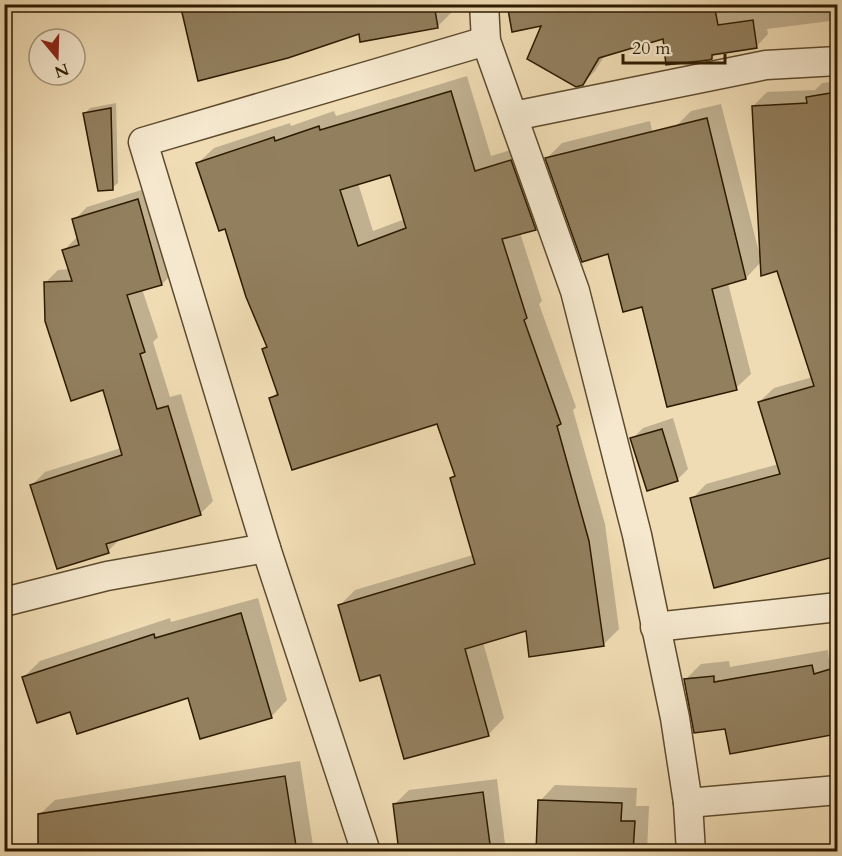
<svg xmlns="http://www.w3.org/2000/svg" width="842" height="856" font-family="Cardo,serif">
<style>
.shadow{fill:#0003;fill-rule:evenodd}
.building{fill:#927f5e;stroke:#2d1b00;stroke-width:1.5;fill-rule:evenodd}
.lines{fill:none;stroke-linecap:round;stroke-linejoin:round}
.street-casing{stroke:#5e4b2d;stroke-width:31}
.street{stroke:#f5e8ce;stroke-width:28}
</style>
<rect width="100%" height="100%" fill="#f0dcb4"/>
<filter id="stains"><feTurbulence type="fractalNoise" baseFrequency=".00333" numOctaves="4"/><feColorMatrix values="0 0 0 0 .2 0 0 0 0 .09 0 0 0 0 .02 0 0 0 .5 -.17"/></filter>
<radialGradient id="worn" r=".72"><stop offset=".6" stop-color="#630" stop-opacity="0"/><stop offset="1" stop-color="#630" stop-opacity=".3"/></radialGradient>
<!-- shadow -->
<g class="shadow">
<polygon points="181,4 453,4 454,10 437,27 360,32"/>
<polygon points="655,4 728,4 730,13 767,9 767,4 838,4 838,20 767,29 768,34 756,47 716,53 712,58 665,38"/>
<polygon points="543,24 605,55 595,71 582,84"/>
<path d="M467,76L491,156L527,145L551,213L535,229L520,233L542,301L539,304L576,407L573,410L605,524L619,629L603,645L527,629L483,642L504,718L489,734L405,757L381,673L339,606L355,590L473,555L452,478L456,474L438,422L271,398L278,391L263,349L268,345L226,227L198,163L214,148L290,123L291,126L334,111L336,116ZM391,173L405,219L373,231L358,183Z"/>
<polygon points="838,81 838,554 715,586 692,499 706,484 779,464 759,402 774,388 813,377 778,269 761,262 746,278 728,283 751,374 736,388 643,306 547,158 562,143 650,121 654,140 676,126 691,111 721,104 761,260 753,106 767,92 815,90 822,83"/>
<polygon points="116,103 118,183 112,188 85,113 90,108"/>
<polygon points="151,187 175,271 162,284 142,289 158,337 153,342 170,397 181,394 213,501 200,514 121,538 108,551 32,485 45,472 121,448 104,389 45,283 58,270 70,269 64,250 77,237 74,220 87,207"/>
<polygon points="673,418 688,469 677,480 632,439 643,428"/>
<polygon points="258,598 287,700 271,717 190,696 71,710 24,677 40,661 170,618 171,622"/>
<polygon points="828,650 829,659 838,657 838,733 731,752 727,727 685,680 701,664 729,661 730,667"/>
<polygon points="300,761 314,852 185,852 39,815 55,800"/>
<polygon points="497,779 506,852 401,852 395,804 409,790"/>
<polygon points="555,785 637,788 636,806 649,806 647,852 538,852 540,801"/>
<polygon points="748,845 838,847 838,852 742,852"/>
</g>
<!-- building -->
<g class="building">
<polygon points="180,4 434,4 438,28 360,42 359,34 288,58 198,81"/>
<polygon points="507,4 714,4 718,25 753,20 757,48 712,55 712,59 709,60 666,65 663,39 599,58 583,85 576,87 527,59 541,26 512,32"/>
<path d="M451,91L475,171L511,160L536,230L502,239L527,318L524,320L561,424L557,426L589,541L604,646L529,657L526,631L465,649L489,736L404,759L380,675L360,681L338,605L475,564L450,478L455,476L437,424L292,470L269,398L278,395L262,349L267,347L246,297L225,229L219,231L196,163L274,137L275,141L319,126L320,130ZM390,175L406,228L358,246L340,190Z"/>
<polygon points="837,92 837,556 714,588 690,498 780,474 758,402 814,386 777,271 761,276 752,106 807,103 806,97"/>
<polygon points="111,108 113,190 98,191 83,113"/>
<polygon points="707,118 746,279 712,289 737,390 667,407 642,307 623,312 608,254 582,262 545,158"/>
<polygon points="138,199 162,285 127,295 145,352 140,354 157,409 168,406 201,515 106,544 109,553 57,569 30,485 122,455 103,390 71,401 45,321 44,282 72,281 62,250 79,245 72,219"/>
<polygon points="662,429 678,481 647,491 630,438"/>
<polygon points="241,613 272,718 200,739 188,698 77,734 70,712 37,723 22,677 154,634 155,638"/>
<polygon points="812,665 814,674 837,667 837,734 730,754 725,729 694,733 684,679 714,676 714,682"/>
<polygon points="285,776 297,852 38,852 38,814"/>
<polygon points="483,792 491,852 399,852 393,804"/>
<polygon points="538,800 622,803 621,821 635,821 633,852 536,852"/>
</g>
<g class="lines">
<defs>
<g id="street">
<polyline points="484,4 486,41 575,291 637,535 675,718 688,803 691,852"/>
<polyline points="514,116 766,65 838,61"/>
<polyline points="4,602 107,576 266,548"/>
<polyline points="655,627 838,607"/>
<polyline points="688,803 838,790"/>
<polyline points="366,852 266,548 143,142 486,41"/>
</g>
</defs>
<!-- street casing -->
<use href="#street" class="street-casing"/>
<!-- street -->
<use href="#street" class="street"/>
</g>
<!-- margin -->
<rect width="842" height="856" fill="none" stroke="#f0dcb4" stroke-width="24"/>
<rect x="6" y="6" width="830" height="844" fill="none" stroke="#2d1b00" stroke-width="3"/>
<rect x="12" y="12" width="818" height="832" fill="none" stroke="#2d1b00" stroke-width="1.5"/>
<!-- north arrow -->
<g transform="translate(57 57) rotate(161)"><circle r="28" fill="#f5e8ce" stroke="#a5967c" stroke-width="1.5"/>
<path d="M0-4.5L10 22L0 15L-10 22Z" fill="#8f2418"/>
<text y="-9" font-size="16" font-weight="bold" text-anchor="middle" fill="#2d1b00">N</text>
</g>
<!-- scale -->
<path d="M623 54v9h102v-9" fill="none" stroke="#2d1b00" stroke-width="3"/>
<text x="632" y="54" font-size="18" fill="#2d1b00" stroke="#f5e8ce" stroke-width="4.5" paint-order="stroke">20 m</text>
<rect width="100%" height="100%" filter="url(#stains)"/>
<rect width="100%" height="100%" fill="url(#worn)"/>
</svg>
